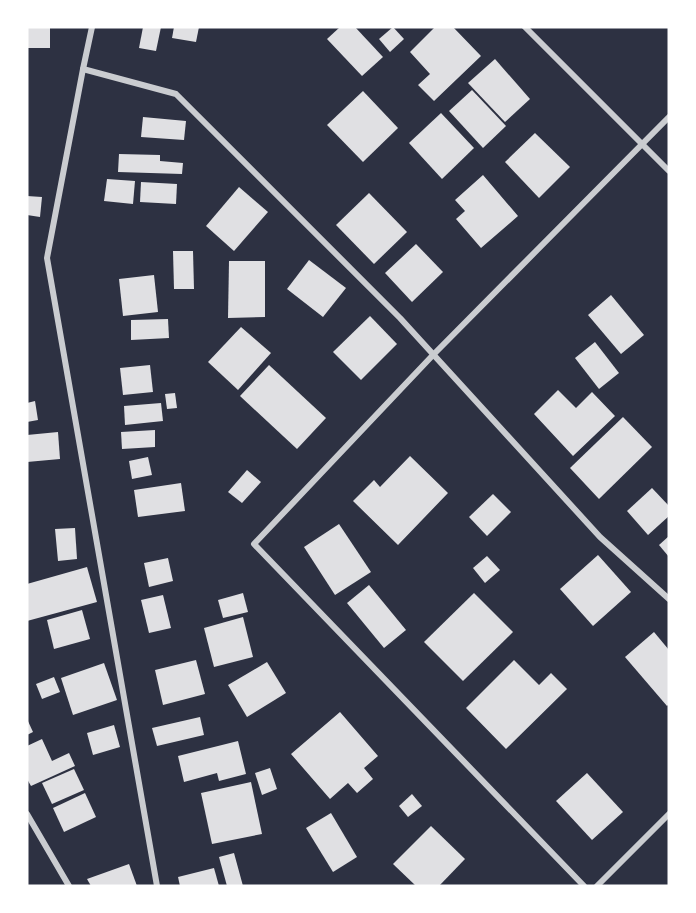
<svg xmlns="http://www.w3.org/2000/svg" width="696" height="913" font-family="Montserrat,sans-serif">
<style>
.building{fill:#e0e0e3}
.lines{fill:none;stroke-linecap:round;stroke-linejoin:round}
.minor{stroke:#caccd0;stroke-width:6}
</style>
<rect width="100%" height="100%" fill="#2d3142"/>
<!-- building -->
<g class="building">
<rect x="27" y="27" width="23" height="21"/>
<polygon points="143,27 161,27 156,51 139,48"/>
<polygon points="174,27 199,27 196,42 172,38"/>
<polygon points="340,27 355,27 383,57 362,76 327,39"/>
<polygon points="393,27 404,39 390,52 379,39"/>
<polygon points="435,27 453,27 481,56 434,101 418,85 430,74 410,52"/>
<polygon points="495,59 530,99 505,122 468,83"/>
<polygon points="472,90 506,126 483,148 449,111"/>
<polygon points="363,91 398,128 363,162 327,125"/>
<polygon points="441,113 474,148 442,179 409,143"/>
<polygon points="143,117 186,121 184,140 141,137"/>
<polygon points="535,133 570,167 539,198 505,162"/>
<polygon points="119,154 160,155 160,161 183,163 182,174 118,172"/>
<polygon points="483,175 518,216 481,248 456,219 465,211 455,200"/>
<polygon points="107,179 135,181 133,204 104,201"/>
<polygon points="141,182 177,184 176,204 140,202"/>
<polygon points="239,187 268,212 234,251 206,226"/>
<polygon points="369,193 407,232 374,264 336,225"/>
<polygon points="27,196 42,197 40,217 27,215"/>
<polygon points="416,244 443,272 412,302 385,273"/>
<polygon points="173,251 193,251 194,289 174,289"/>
<polygon points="309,260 346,288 323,317 287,289"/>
<polygon points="229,261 265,261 265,317 228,318"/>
<polygon points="154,275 158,312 123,316 119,279"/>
<polygon points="611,295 644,335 621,354 588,315"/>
<polygon points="370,316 397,344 361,380 333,352"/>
<polygon points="168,319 169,338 131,340 131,320"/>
<polygon points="241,327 271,353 238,390 208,362"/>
<polygon points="595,342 619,373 599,389 575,358"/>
<polygon points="150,365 153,392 123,395 120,368"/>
<polygon points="269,365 326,418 297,449 240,396"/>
<polygon points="558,390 576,408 592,392 615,416 573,456 534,414"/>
<polygon points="175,393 177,408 167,409 165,394"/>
<polygon points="35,401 38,420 27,422 27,403"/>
<polygon points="161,403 163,421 125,425 124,406"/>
<polygon points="623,417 652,447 599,499 570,468"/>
<polygon points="155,430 155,447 122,449 121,432"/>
<polygon points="58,432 60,459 27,462 27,435"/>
<polygon points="410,456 448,493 398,545 353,501 374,480 380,487"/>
<polygon points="148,457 152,475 132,479 129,461"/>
<polygon points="247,470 261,482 242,503 228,492"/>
<polygon points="181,483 185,511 138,517 134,490"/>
<polygon points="652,488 669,506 669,516 648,535 627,511"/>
<polygon points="493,494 511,512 487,536 469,517"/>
<polygon points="339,524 371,572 335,595 304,547"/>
<polygon points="75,528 77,559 58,561 55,529"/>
<polygon points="669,536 669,557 659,545"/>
<polygon points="598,555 631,592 593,626 560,589"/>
<polygon points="487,556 500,570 485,583 473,568"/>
<polygon points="168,558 173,581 149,587 144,563"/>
<polygon points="87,567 97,602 27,621 27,584"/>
<polygon points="369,585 406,630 384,648 347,603"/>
<polygon points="243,593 248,612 223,618 218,600"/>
<polygon points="474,593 513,632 463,681 424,642"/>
<polygon points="163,595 171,628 149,633 141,600"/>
<polygon points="82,610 90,639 54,649 47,620"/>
<polygon points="243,617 253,657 214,667 204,628"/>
<polygon points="654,632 669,650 669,704 667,706 625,657"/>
<polygon points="196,660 205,694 163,705 155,670"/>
<polygon points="514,660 539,685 551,673 567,689 506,749 466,708"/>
<polygon points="267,662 286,693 247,717 228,685"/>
<polygon points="104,663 117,700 73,715 61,678"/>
<polygon points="54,677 60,692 42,699 36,684"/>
<polygon points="340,712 378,756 364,768 373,779 357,793 348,783 330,799 291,754"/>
<polygon points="200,717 204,735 157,746 152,728"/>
<polygon points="27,719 33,732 27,735"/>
<polygon points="114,725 120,747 93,755 87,733"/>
<polygon points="42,739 52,761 69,753 75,766 31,786 27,779 27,746"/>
<polygon points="238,741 246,774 219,781 217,773 184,782 178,756"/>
<polygon points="270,768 277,789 262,795 255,773"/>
<polygon points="74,769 84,790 52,804 42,783"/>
<polygon points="587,773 623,812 592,840 556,801"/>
<polygon points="251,782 262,834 212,844 201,793"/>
<polygon points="85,793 96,817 64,832 53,808"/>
<polygon points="412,794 422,806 408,817 399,806"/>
<polygon points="331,813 357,857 333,872 306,828"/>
<polygon points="431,826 465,859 439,886 416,886 393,864"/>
<polygon points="234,853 243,886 227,886 219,857"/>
<polygon points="129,864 137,886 91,886 87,879"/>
<polygon points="214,868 219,886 180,886 178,877"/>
</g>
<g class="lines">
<!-- minor -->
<g class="minor">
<polyline points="92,27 83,69 47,258 157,886"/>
<polyline points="525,27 669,171"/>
<polyline points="83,69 176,94 400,318 600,537 669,599"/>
<polyline points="27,814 69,886"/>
<polyline points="584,886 254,544 433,355 669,117"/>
<polyline points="597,886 669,814"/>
</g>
</g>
<!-- border -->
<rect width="696" height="913" fill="none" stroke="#ffffff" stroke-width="57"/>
</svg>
